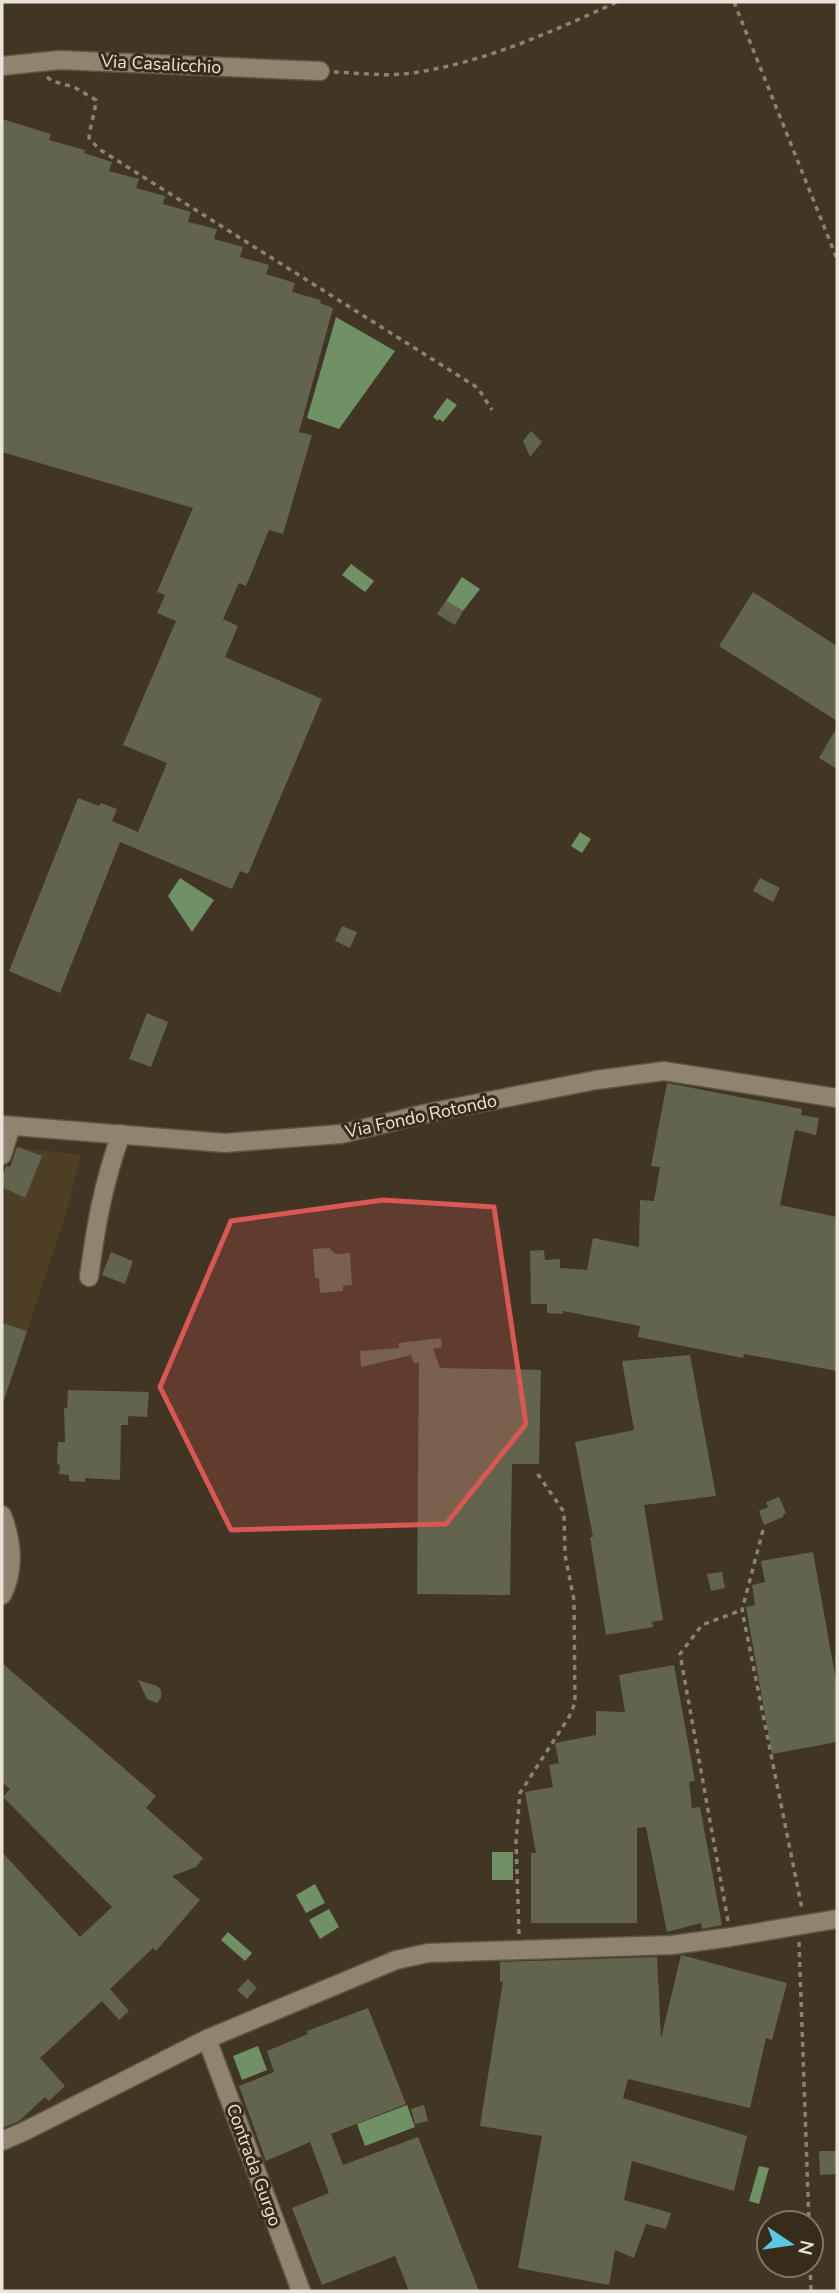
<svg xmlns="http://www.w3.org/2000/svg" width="839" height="2293" font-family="'Nunito Sans',sans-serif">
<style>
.built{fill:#4d4025}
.water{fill:#709166}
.building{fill:#62644d}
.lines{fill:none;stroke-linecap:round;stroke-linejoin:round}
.minor-casing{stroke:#5e5544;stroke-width:21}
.path{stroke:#8a8272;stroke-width:3.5;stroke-dasharray:5 5;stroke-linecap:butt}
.minor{stroke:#8f846e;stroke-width:18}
.marked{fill:#db5754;fill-opacity:0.2;stroke:#db5754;stroke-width:5;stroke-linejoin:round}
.labels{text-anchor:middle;stroke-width:6;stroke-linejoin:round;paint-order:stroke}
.street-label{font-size:18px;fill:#eae4d8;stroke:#362c19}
</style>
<rect width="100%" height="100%" fill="#403623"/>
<!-- built -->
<polygon class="built" points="17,1147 81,1155 67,1210 13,1374 2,1382 2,1177 6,1166 11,1167"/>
<!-- water -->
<g class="water">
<polygon points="336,317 395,351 339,429 307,418"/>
<polygon points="447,398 457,405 443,422 439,419 438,421 433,417"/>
<polygon points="351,564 374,581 365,592 342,575"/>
<polygon points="462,577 480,589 463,611 446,601"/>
<polygon points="580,832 591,839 582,853 571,846"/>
<polygon points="180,878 214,900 192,932 168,896"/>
<rect x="492" y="1852" width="21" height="28"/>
<polygon points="315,1884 325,1903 306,1913 296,1895"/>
<polygon points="329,1909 339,1927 320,1939 309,1920"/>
<polygon points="228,1932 252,1953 245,1961 221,1940"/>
<polygon points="258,2046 267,2070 242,2080 233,2056"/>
<polygon points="407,2105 415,2127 365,2146 357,2124"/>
<polygon points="759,2166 769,2168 759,2204 749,2201"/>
</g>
<!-- building -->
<g class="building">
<polygon points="2,119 51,134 49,140 85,150 84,153 112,162 109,171 139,179 136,188 165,196 163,204 191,212 188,222 217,229 214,239 243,247 240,257 269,265 266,274 295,283 292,292 321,300 320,303 333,308 299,432 312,435 283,534 269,530 246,586 239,583 223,619 238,626 225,657 322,699 248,874 240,871 232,889 120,842 60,993 9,971 78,798 99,806 101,803 117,809 112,821 138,832 167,763 123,745 176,621 157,613 165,595 157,592 193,508 2,452"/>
<polygon points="531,431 542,442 530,457 523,441"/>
<polygon points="753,592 837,646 837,721 719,646"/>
<polygon points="446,601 463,611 455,625 437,614"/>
<polygon points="837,727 837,769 819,758"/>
<polygon points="760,878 780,888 773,902 753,891"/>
<polygon points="342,926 357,932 350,948 335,941"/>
<polygon points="147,1013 168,1022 151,1067 129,1059"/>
<polygon points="667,1083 802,1109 801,1115 819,1118 816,1135 795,1130 780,1205 837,1217 837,1371 744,1354 743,1358 638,1337 640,1326 563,1311 563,1314 547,1313 547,1304 531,1304 530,1251 544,1250 545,1260 560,1259 560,1268 587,1270 593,1238 639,1247 640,1200 654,1201 660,1167 651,1166"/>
<polygon points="17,1147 42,1156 25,1198 2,1187 2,1177 6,1166 10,1167"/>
<polygon points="329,1248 336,1254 350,1253 352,1285 343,1286 343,1291 320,1293 319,1278 315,1278 313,1249"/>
<polygon points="111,1252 133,1261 125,1284 102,1275"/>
<polygon points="2,1323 27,1331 4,1400 2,1399"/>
<polygon points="441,1338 442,1347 433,1349 440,1368 541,1370 539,1464 512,1464 510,1595 417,1594 419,1363 414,1363 411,1355 361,1367 360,1351 399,1348 399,1343"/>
<polygon points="690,1355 716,1496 644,1505 663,1620 652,1622 653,1627 606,1635 590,1537 593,1537 575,1442 634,1430 622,1361"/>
<polygon points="68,1390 149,1392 147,1417 128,1416 128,1425 121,1425 120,1480 85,1478 85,1482 69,1481 69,1475 59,1474 60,1465 57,1464 58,1442 65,1442 64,1408 67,1408"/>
<polygon points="779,1497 786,1513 783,1515 783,1517 764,1525 759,1511 768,1507 766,1502"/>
<polygon points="813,1552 837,1686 837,1742 772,1754 746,1607 755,1605 752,1585 765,1582 761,1561"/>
<polygon points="722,1572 725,1588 711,1591 707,1574"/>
<polygon points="2,1663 156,1796 146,1808 203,1858 196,1867 172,1876 200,1900 156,1951 153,1948 110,1989 129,2011 119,2020 102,2001 40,2058 65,2086 49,2101 45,2097 19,2121 2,2128 2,1852 80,1937 112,1907 3,1797 10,1789 2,1782"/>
<polygon points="674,1665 695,1781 689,1782 692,1808 700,1807 722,1925 702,1929 701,1923 667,1932 646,1827 637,1828 637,1923 531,1923 531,1853 536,1853 525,1792 553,1787 549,1765 559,1763 555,1743 596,1735 596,1711 625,1712 619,1675"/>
<polygon points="138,1680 157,1686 161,1690 161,1698 157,1703 147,1699"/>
<polygon points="681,1955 787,1983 772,2040 766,2038 750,2108 628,2079 623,2098 747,2136 734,2191 632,2161 624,2200 671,2213 666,2229 646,2224 634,2258 615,2250 609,2285 518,2268 542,2136 480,2126 503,1981 500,1982 500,1962 657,1957 661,2039"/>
<polygon points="248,1979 257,1988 247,1999 237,1990"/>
<polygon points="368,2008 406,2104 331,2134 343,2165 418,2137 479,2291 409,2291 395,2256 322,2285 292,2208 329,2193 310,2142 266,2161 239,2086 274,2072 267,2051 308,2034 307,2031"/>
<polygon points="424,2105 428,2121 415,2124 411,2109"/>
<polygon points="819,2151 837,2151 837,2174 820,2175"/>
</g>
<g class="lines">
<defs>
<g id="minor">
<polyline points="2,66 59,60 320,71"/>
<polyline points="2,1125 225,1143 341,1134 428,1113 596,1080 664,1071 837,1098"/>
<polyline points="2,1155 11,1126"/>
<path d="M89,1277C96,1225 103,1184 121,1134"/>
<path d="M2,1515C12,1541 15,1569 2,1595"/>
<polyline points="207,2039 301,2291"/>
<polyline points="2,2141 25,2131 207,2039 396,1960 428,1953 672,1945 731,1937 837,1919"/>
</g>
</defs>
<!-- minor casing -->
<use href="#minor" class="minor-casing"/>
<!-- path -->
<g class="path">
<polyline points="734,2 837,259"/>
<path d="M334,72C357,73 382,76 404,74C479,65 549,33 617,2"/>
<path d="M47,77L52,81L74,87L96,100C95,114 90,125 89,138L99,149L478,388L492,410"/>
<polyline points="763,1530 742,1610 802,1909"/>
<polyline points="728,1921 680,1654 702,1625 742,1610"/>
<polyline points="519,1934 516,1841 520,1793 569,1717 575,1703 574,1600 565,1555 564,1512 537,1473"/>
<polyline points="799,1942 809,2223"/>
<polyline points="810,2265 811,2291"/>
</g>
<!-- minor -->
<use href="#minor" class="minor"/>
</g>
<!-- marked area -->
<path class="marked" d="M383,1200L494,1207L526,1424L446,1524L231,1530L160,1387L231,1221Z"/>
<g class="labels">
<!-- street labels -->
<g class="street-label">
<text transform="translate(161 64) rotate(3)" y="6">Via Casalicchio</text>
<text transform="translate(421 1116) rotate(-12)" y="6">Via Fondo Rotondo</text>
<text transform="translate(254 2165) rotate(70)" y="6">Contrada Gurgo</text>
</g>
</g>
<!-- border -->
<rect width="839" height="2293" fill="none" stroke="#eae4d8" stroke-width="7"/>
<!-- north arrow -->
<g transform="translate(790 2244) rotate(103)"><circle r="33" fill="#362c19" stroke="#7e7665" stroke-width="2"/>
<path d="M0-5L12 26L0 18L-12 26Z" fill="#5bc8e6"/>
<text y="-10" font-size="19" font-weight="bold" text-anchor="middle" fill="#eae4d8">N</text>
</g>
</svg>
